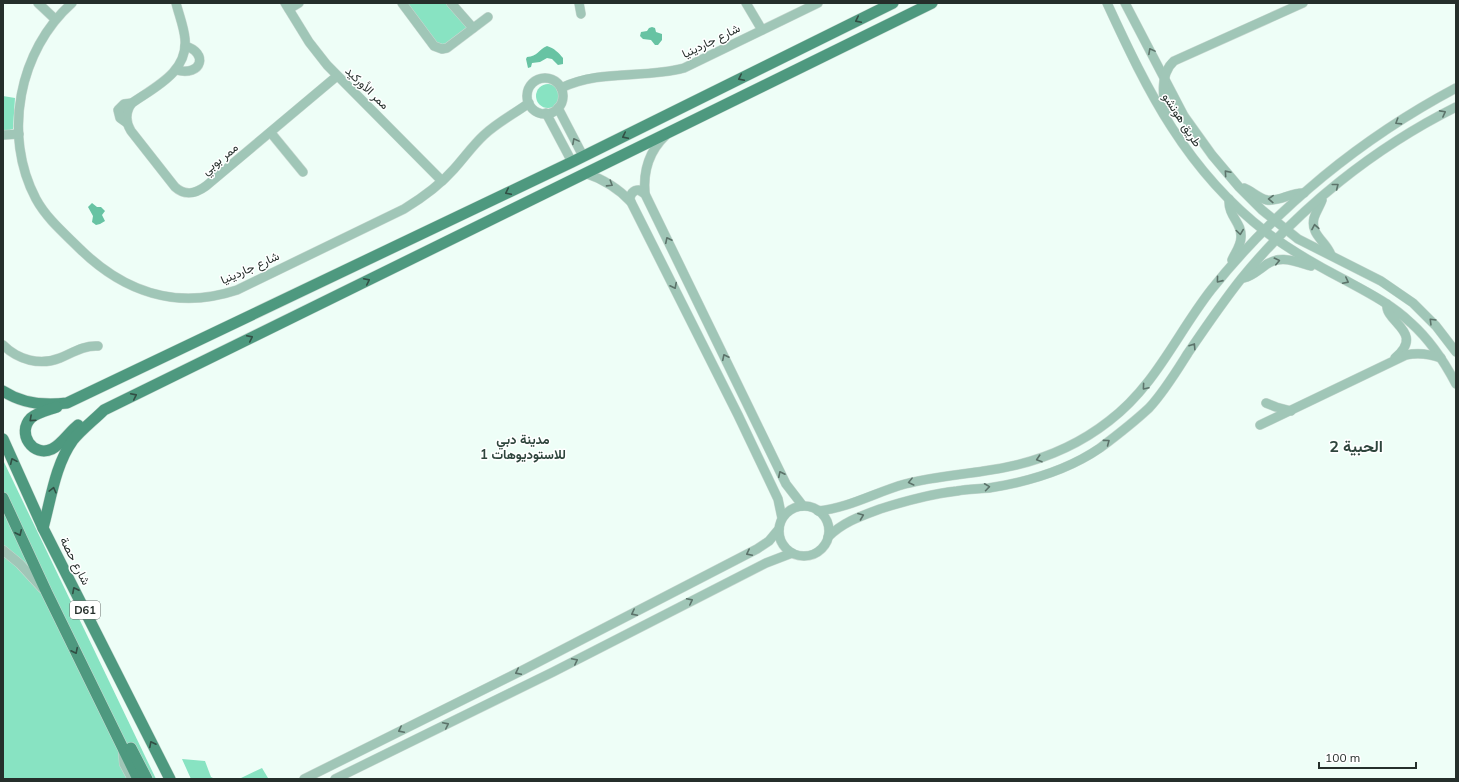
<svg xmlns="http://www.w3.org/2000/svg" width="1459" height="782" font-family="Mulish,Vazirmatn,sans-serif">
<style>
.green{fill:#88e3c2}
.water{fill:#67c3a3}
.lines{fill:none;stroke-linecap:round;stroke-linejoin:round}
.minor-casing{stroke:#cad9d2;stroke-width:10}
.major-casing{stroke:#cad9d2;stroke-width:12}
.minor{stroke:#a0c6b7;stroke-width:9}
.major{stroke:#4e997f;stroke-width:11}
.oneway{stroke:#314f44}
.oneway2{stroke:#5c736a}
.labels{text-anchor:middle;stroke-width:3;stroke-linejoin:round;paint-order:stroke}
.shield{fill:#fff;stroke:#666d6b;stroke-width:1}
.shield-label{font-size:11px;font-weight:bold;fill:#252f2b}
.street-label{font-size:12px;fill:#252f2b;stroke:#fff}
.neighbourhood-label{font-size:13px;font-weight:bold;fill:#2e453c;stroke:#fff}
.district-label{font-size:16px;font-weight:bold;fill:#2e453c;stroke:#fff}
</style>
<rect width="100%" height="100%" fill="#eefef7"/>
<!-- green -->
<g class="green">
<polygon points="405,3 447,3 468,28 445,46 437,45"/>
<circle cx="548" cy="96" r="12"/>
<polygon points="3,96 15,98 13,129 3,132"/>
<polygon points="3,460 156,779 3,779"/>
<polygon points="182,759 205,761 211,777 215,779 191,779"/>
<polygon points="262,768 268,778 265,779 239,779"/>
</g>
<!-- water -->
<g class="water">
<polygon points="652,27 655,28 656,32 662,34 662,40 658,45 655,45 651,40 643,39 640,36 641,32 647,31 649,28"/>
<path d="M547,46C554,48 559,53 563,58V64L558,65L552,59L547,58L540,62L532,63L531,67L528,68L526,59L527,57C538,56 538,50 547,46Z"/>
<polygon points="92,203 97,207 101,207 105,211 102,215 105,221 100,224 96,225 92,222 93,216 88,207"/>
</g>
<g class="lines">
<defs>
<g id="minor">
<polyline points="38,3 55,19"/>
<path d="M72,3C19,50 2,135 36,199C47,219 64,233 80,249C124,292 177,310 237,290L404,209C422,198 440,185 454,169C464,158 473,145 484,135C498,122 514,114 529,103"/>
<path d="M176,3C179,15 184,27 185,39C188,72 155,87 132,103C125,112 125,121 131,131L175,187C185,196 195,194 206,186L337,76"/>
<polyline points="285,3 309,42 327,65 442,181"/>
<polyline points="402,3 434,46 442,49 447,48 488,17"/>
<polyline points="451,3 473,28"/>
<polyline points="579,3 581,14"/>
<polyline points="746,3 762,30"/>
<path d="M1107,3C1148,92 1186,170 1266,232C1290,250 1316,265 1343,279C1367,292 1391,304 1411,323C1430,340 1444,361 1456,384"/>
<polyline points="1125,3 1184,116 1212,155 1239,187 1262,210 1298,239 1381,281 1413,303 1436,326 1456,352"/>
<polyline points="289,9 299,3"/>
<path d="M176,70C203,77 208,52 185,46"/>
<circle cx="545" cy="96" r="18"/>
<path d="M561,88C600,69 644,79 684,68L818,3"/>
<polyline points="558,108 583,156"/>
<polyline points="546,113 572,162"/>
<path d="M1167,116C1163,99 1159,74 1174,61L1303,3"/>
<polyline points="127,123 120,118 118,110 124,104 132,103"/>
<polyline points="271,133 303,172"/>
<polyline points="3,135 19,134"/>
<path d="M585,173C603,179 618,188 631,202"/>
<path d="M1244,188C1252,191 1258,198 1267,200C1280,202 1291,192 1304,193"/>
<path d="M645,194C643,172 649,151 666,135"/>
<path d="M1229,199C1228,217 1242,222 1241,237C1241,246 1235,253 1232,260"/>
<path d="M1322,200C1320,206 1316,211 1314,218C1310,235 1326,241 1331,255"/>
<path d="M1244,278C1252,276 1256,272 1263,267C1278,254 1294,261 1311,266"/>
<path d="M1387,304C1384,322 1426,332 1395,358"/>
<path d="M3,345C18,360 40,366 60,358C72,353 84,345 98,346"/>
<polyline points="1266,403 1276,407 1291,411"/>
<path d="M1260,425L1406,355C1419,352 1430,354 1441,358"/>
<circle cx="804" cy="531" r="25"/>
<path d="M818,511C849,508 876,492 905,484C931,477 958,475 984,471C1030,465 1072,450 1109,421C1156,385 1176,335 1211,290C1277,207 1362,138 1456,88"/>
<path d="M782,518L778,499L738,415L630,200C630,194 633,190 639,190L645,194L786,484L803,506"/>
<path d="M828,537C843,522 861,516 880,509C905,501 931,494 957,491C967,489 978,489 989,488C1027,482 1068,470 1100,448C1116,436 1134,422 1149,408C1164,392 1176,372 1188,353C1205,328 1222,303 1241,279C1299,208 1374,148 1456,107"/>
<polyline points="3,550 20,564 42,588"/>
<polyline points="123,752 124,764 132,779"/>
<polyline points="304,779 523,670 757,549 769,541 779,529"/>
<polyline points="335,779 553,672 766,563 792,553"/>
</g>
<g id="major">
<path d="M3,391C23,404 44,406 67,403L572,162L893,3"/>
<path d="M57,407C49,410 38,412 31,418C16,433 33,458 52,449C62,444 69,432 78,425"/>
<polyline points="3,439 43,528 170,779"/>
<polyline points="3,498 47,593 138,779"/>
<path d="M43,528C51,499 55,465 73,440C82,429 94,420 104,410L932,3"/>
<polyline points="131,748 147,779"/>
</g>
</defs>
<!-- minor casing -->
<use href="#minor" class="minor-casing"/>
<!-- major casing -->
<use href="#major" class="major-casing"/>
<!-- minor -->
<use href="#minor" class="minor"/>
<!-- major -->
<use href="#major" class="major"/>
</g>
<!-- one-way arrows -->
<defs><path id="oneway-chevron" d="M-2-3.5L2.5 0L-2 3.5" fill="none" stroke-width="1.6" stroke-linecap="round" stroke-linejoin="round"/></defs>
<g class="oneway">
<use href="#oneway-chevron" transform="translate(858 20) rotate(154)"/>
<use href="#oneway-chevron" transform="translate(741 78) rotate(154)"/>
<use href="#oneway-chevron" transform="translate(625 136) rotate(154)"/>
<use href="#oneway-chevron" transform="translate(508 192) rotate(154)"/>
<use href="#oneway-chevron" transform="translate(367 281) rotate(-26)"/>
<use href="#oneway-chevron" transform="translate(250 338) rotate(-26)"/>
<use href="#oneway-chevron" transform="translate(134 396) rotate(-26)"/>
<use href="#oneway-chevron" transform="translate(32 419) rotate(138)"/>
<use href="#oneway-chevron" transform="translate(13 461) rotate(-114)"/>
<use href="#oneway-chevron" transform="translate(53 490) rotate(-76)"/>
<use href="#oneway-chevron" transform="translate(19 533) rotate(65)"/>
<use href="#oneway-chevron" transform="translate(75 590) rotate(-117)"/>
<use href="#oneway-chevron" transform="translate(75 651) rotate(64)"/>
<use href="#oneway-chevron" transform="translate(152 744) rotate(-117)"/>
</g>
<g class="oneway2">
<use href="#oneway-chevron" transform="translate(1151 51) rotate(-118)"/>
<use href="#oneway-chevron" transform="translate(1443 113) rotate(-28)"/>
<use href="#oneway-chevron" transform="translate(1398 122) rotate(148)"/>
<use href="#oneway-chevron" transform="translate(575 141) rotate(-118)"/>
<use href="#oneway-chevron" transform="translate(1227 173) rotate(-131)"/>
<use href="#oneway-chevron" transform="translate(610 184) rotate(32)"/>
<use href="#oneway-chevron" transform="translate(1336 186) rotate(-38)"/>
<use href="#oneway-chevron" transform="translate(1271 199) rotate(-178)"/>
<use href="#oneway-chevron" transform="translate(1315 227) rotate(-100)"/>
<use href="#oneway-chevron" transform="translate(1240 232) rotate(82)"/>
<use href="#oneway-chevron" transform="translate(668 240) rotate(-116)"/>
<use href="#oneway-chevron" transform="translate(1277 261) rotate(-13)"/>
<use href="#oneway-chevron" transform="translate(1219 280) rotate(129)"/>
<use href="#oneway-chevron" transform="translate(1346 281) rotate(27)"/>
<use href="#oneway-chevron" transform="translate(674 286) rotate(63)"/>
<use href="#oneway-chevron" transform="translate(1432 321) rotate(-135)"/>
<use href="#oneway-chevron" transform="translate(1193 346) rotate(-57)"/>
<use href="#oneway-chevron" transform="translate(725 357) rotate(-116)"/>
<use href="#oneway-chevron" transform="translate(1145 387) rotate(130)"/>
<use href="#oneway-chevron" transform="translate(1107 442) rotate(-37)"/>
<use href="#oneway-chevron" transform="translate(1039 459) rotate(162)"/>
<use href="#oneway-chevron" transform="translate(781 474) rotate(-116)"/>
<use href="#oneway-chevron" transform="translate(911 482) rotate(166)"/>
<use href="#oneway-chevron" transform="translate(987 487) rotate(-8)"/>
<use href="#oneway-chevron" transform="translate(861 516) rotate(-21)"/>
<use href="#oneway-chevron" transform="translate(749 553) rotate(153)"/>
<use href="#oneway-chevron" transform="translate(690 601) rotate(-27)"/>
<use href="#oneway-chevron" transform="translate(634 613) rotate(153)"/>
<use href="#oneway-chevron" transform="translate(575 661) rotate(-27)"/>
<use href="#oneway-chevron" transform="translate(518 672) rotate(154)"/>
<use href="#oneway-chevron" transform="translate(446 725) rotate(-26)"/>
<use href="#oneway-chevron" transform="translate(401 730) rotate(153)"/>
</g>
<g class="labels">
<!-- shield labels -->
<rect class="shield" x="70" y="601" width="30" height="18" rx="3"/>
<g class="shield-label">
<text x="85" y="614">D61</text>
</g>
<!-- street labels -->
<g class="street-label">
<text transform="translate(711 41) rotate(-26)" y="4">شارع جاردينيا</text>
<text transform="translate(367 88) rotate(44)" y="4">ممر الأوركيد</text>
<text transform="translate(1182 120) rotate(57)" y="4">طريق هونشو</text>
<text transform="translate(220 159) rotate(-39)" y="4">ممر بوبي</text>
<text transform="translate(250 268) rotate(-24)" y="4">شارع جاردينيا</text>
<text transform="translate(75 561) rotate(63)" y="4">شارع حصة</text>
</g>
<!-- neighbourhood labels -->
<g class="neighbourhood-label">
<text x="523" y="444">مدينة دبي<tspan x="523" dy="15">للاستوديوهات 1</tspan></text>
</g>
<!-- district labels -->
<g class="district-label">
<text x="1356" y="452">الحبية 2</text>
</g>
</g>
<!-- border -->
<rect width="1459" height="782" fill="none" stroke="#252f2b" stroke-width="8"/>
<!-- scale -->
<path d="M1319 762v6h97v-6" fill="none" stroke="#252f2b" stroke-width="2"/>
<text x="1325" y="762" font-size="12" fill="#252f2b" stroke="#ffffff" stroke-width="3" paint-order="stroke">100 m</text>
</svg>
